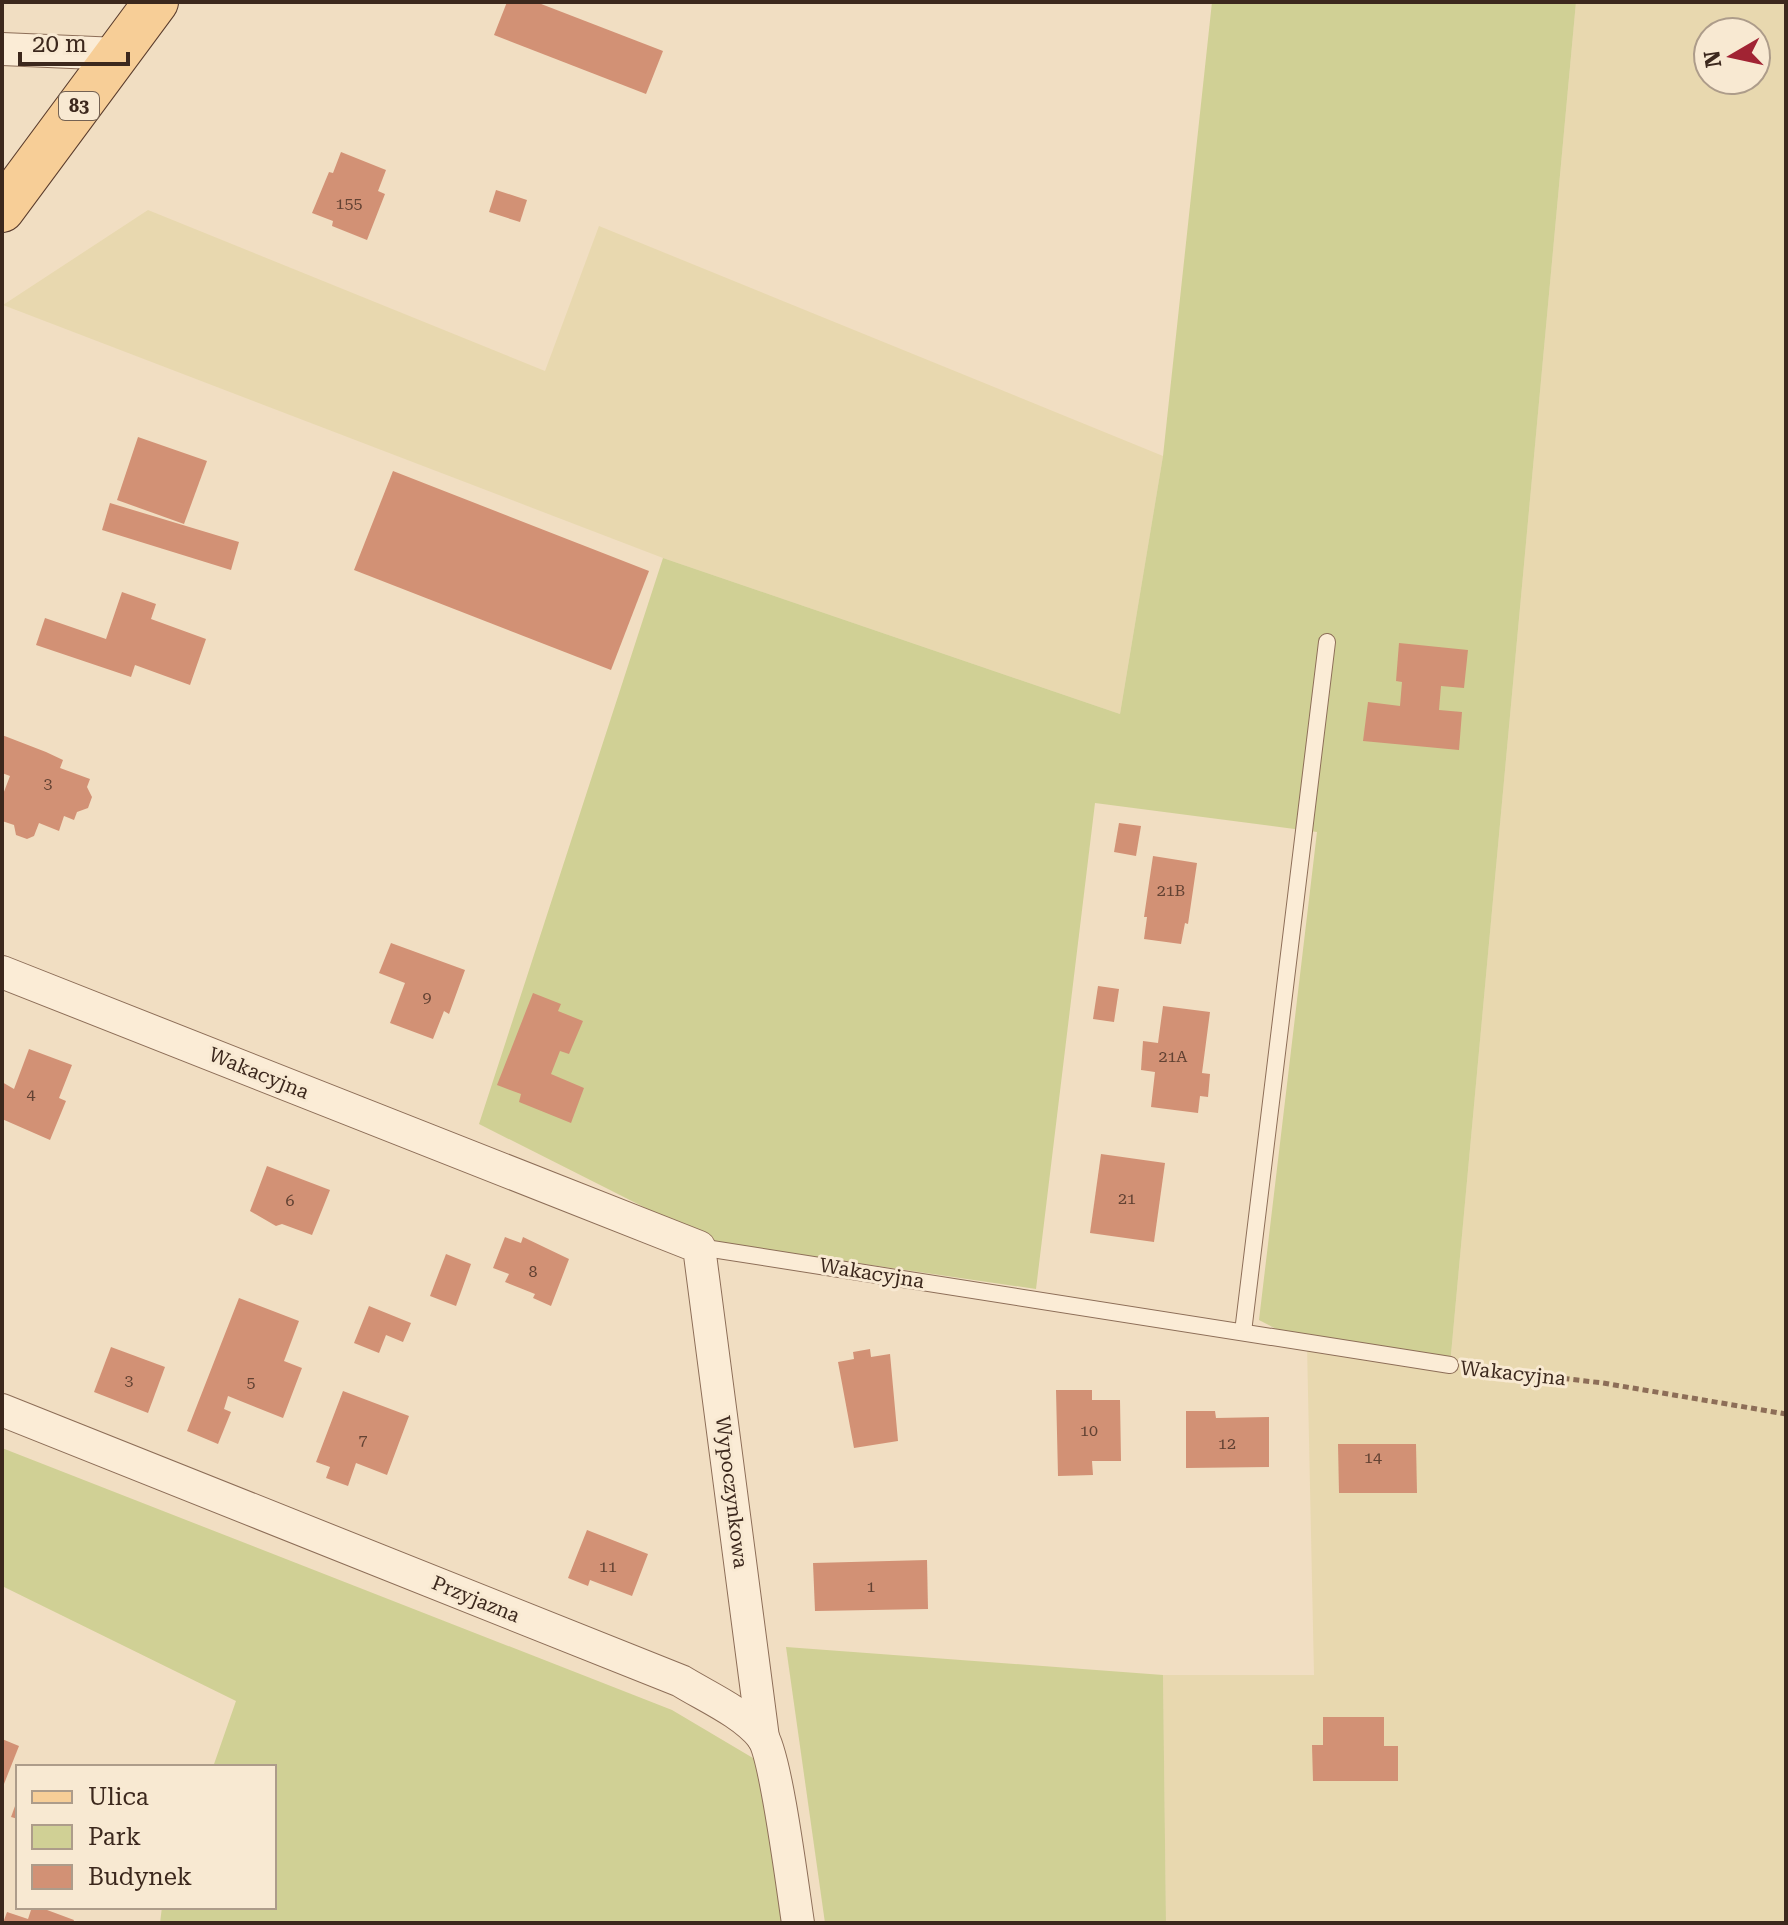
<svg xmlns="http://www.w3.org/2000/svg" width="1788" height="1925" font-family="'Roboto Serif',serif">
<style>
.farmland{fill:#e8d8af;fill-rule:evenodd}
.green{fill:#d0d095}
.building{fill:#d29175}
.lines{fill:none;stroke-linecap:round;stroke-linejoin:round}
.lane-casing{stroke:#8d6e58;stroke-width:18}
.street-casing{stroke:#8d6e58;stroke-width:34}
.primary-casing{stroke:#5a3c2c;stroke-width:46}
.path{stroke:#8d6e58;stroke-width:5;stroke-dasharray:6 4;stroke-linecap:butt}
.lane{stroke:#fbecd6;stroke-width:16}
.street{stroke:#fbecd6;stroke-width:32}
.primary{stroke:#f7ce97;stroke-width:44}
.labels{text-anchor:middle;stroke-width:6;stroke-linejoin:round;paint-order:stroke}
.number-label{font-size:16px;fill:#624233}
.shield{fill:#f8e9d2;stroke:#746253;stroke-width:2}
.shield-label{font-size:18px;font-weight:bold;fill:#3c281d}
.street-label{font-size:20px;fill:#3c281d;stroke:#f8e9d2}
</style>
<rect width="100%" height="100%" fill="#f1dec2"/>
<!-- farmland -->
<g class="farmland">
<path d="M1576,2H1786V1923H1166L1163,1675H1314L1307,1345L1450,1365ZM1708,32H1756V80H1708Z"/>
<polygon points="148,210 545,371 599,226 1163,456 1120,714 663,558 3,305"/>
</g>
<!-- green -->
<g class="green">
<polygon points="1212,2 1576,2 1450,1365 1307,1345 1259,1320 1317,832 1095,803 1036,1289 713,1242 479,1124 663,558 1120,714 1163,456"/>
<polygon points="2,1448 672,1710 758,1761 784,1923 160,1923 162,1907 274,1907 274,1767 213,1767 236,1701 2,1586"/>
<polygon points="786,1647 1163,1675 1166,1923 825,1923"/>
</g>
<!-- building -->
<g class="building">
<polygon points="507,2 536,2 663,51 646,94 494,35"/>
<polygon points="341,152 386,170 378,191 385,194 367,240 332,226 333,221 312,213 329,172 333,173"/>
<polygon points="496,190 527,200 520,222 489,212"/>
<polygon points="138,437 207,461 184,524 117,500"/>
<polygon points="393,471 649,571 611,670 354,570"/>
<polygon points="110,503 239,542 231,570 102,530"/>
<polygon points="122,592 156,604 151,619 206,639 190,685 135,665 131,677 36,645 45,618 106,639"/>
<polygon points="1399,643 1468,650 1464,688 1441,686 1439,710 1462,712 1459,750 1363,741 1368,702 1400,706 1402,682 1396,681"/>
<polygon points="2,735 46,752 63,760 60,768 90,779 87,787 92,797 88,808 77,812 74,820 64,816 59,831 39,823 34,836 27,839 16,835 14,825 2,821 2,797 10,776 2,773"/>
<polygon points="1119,823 1141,826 1136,856 1114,852"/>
<polygon points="1153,856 1197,863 1188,924 1185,923 1181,944 1144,939 1147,917 1144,917"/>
<polygon points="391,943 465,970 449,1014 444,1011 433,1039 390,1023 405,983 379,973"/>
<polygon points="1098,986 1119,989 1114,1022 1093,1019"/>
<polygon points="533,993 561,1004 558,1011 583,1021 569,1054 560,1051 551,1074 584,1088 571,1123 519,1102 521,1094 497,1085"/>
<polygon points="1163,1006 1210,1012 1202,1073 1210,1074 1208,1097 1200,1096 1198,1113 1151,1107 1155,1072 1141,1070 1143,1041 1158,1043"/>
<polygon points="29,1049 72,1065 59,1098 66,1101 50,1140 2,1119 2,1082 14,1089"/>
<polygon points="1101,1154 1165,1163 1154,1242 1090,1233"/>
<polygon points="267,1166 330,1190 312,1235 282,1224 276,1226 250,1211"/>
<polygon points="505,1237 521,1243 523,1237 569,1259 551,1306 533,1298 535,1294 505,1282 509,1274 493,1268"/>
<polygon points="446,1254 471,1264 456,1306 430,1296"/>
<polygon points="239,1298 299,1321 284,1361 302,1368 283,1418 228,1396 224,1409 231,1412 218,1444 187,1431"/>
<polygon points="369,1306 411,1323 403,1342 386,1335 379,1353 354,1343"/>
<polygon points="111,1347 165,1367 148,1413 94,1392"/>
<polygon points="870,1349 871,1357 890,1354 898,1441 854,1448 838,1362 854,1359 853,1352"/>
<polygon points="1056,1390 1092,1390 1092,1400 1120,1400 1121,1461 1092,1461 1093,1475 1058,1476"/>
<polygon points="343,1391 409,1416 387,1475 356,1463 348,1486 326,1478 330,1467 316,1462"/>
<polygon points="1186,1411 1215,1411 1216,1418 1269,1417 1269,1467 1186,1468"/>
<polygon points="1338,1444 1416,1444 1417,1493 1339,1493"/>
<polygon points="587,1530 648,1554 632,1596 590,1580 588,1586 568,1578"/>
<polygon points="927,1560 928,1609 815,1611 813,1563"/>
<polygon points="1323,1717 1384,1717 1384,1746 1398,1746 1398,1781 1313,1781 1312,1745 1323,1745"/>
<polygon points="2,1739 19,1746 2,1789"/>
<polygon points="18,1798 18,1819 11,1817"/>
<polygon points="32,1907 39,1907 74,1920 73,1923 3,1923 7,1912 28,1919"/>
</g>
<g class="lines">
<defs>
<g id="lane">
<polyline points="699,1247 1450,1365"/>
<polyline points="1243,1332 1327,642"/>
</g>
<g id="street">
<polyline points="2,49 118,54"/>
<polyline points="2,972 699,1247 763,1738"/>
<path d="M2,1410L681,1681C707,1697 742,1712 762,1736C776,1755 793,1891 798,1923"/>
</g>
<polyline id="primary" points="2,210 156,2"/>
</defs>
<!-- lane casing -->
<use href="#lane" class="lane-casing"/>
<!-- street casing -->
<use href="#street" class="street-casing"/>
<!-- primary casing -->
<use href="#primary" class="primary-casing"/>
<!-- path -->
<polyline class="path" points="1474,1368 1603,1383 1786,1414"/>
<!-- lane -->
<use href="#lane" class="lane"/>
<!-- street -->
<use href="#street" class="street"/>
<!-- primary -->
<use href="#primary" class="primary"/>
</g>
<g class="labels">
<!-- number labels -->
<g class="number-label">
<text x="349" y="209">155</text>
<text x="48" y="789">3</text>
<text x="1171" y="896">21B</text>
<text x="427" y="1003">9</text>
<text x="1173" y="1062">21A</text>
<text x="31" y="1100">4</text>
<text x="1127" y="1204">21</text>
<text x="290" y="1206">6</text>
<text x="533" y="1277">8</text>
<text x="129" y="1386">3</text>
<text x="251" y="1388">5</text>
<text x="1089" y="1436">10</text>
<text x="363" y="1445">7</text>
<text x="1227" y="1449">12</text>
<text x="1373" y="1463">14</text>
<text x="608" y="1572">11</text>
<text x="871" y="1592">1</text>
</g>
<!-- shield labels -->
<rect class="shield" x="59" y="92" width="40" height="28" rx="6"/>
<g class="shield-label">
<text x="79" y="112">83</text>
</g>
<!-- street labels -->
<g class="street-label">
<text transform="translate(259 1073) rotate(22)" y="7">Wakacyjna</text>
<text transform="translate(872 1273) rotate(9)" y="7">Wakacyjna</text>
<text transform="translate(1513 1373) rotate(6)" y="7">Wakacyjna</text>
<text transform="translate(732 1492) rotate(83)" y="7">Wypoczynkowa</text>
<text transform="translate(476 1599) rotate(22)" y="7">Przyjazna</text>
</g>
</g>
<!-- border -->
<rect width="1788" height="1925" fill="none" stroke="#3c281d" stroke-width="8"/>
<!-- legend -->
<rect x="16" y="1765" width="260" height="144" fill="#f8e9d2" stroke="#ad9c8a" stroke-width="2"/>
<rect x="32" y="1791" width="40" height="12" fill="#f7ce97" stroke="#ad9c8a" stroke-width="2"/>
<text x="88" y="1805" font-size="24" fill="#3c281d">Ulica</text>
<rect x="32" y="1825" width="40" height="24" fill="#d0d095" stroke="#ad9c8a" stroke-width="2"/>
<text x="88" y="1845" font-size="24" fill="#3c281d">Park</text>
<rect x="32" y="1865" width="40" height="24" fill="#d29175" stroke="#ad9c8a" stroke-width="2"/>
<text x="88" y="1885" font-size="24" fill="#3c281d">Budynek</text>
<!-- north arrow -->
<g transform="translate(1732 56) rotate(261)"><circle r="38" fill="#f8e9d2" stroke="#ad9c8a" stroke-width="2"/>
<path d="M0-6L14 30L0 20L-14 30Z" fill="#a12333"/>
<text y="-12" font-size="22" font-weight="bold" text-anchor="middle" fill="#3c281d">N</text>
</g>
<!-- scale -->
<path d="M20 52v12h108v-12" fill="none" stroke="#3c281d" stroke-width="4"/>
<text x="32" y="52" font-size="24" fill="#3c281d" stroke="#f8e9d2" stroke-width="6" paint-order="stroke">20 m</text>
</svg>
